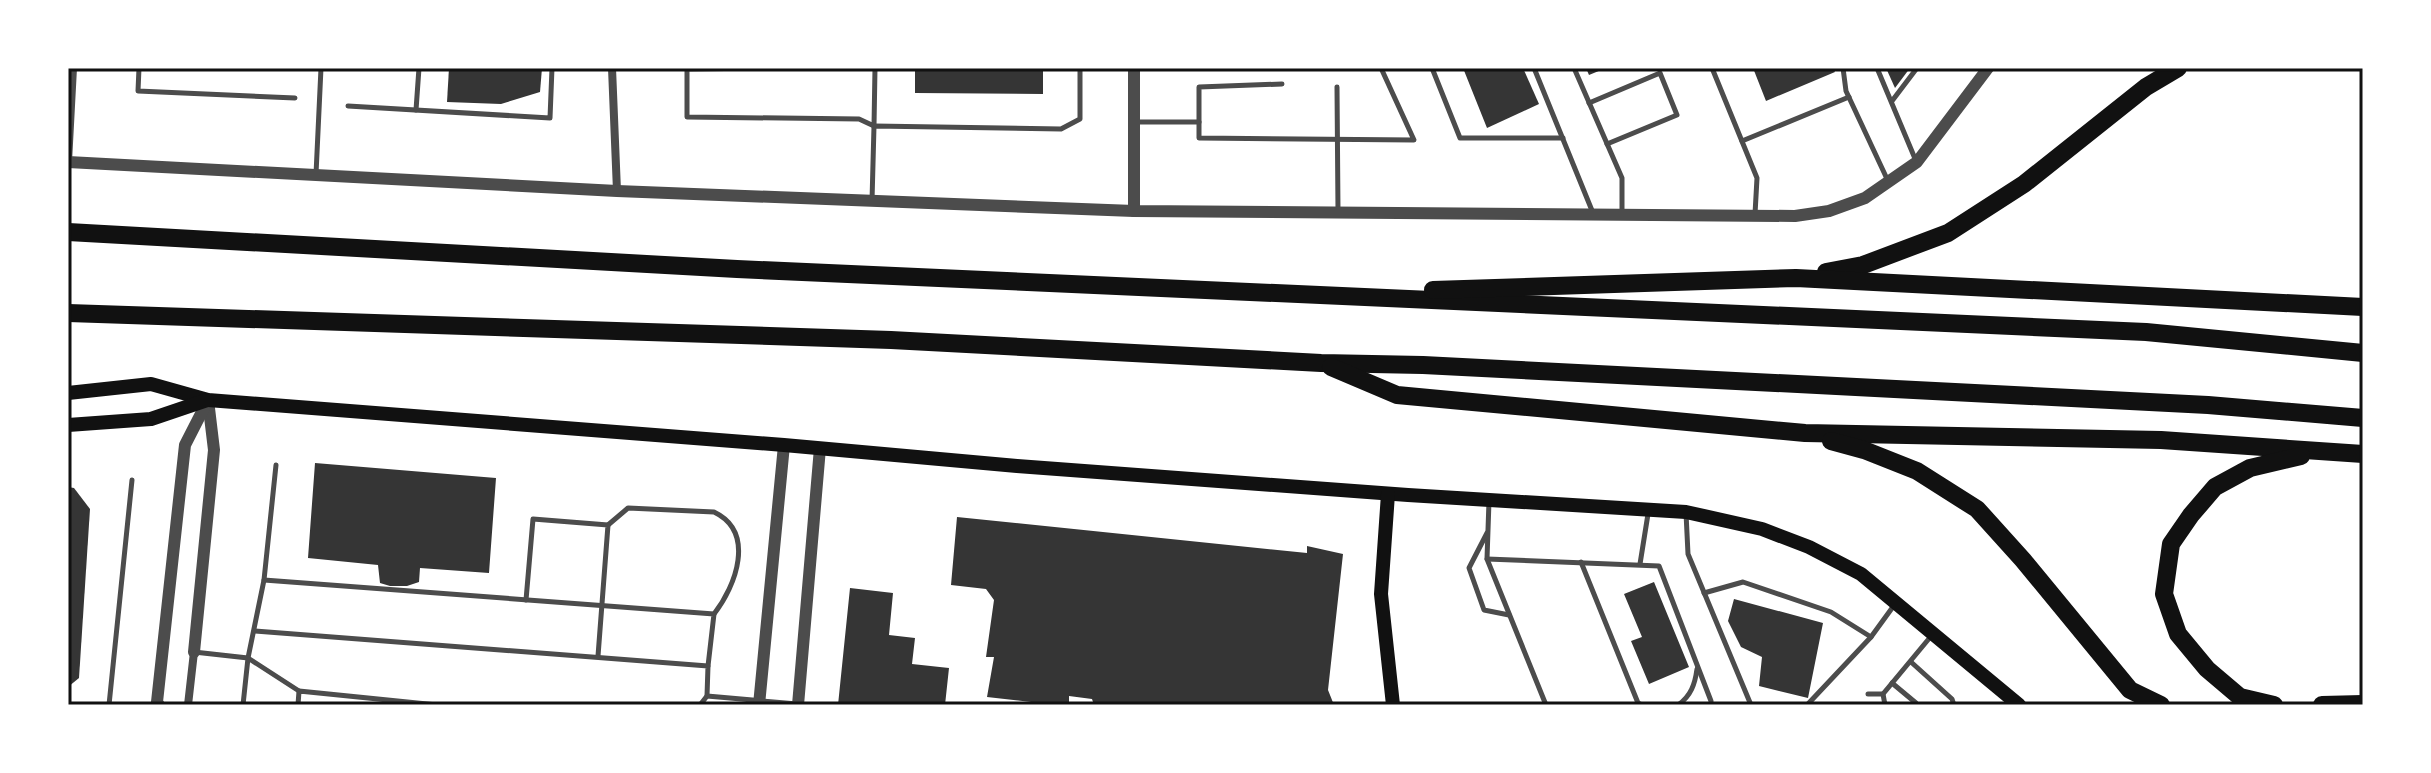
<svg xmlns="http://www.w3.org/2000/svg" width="2431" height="773" font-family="Rubik,sans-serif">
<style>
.building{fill:#353535}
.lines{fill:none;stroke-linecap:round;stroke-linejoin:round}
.service{stroke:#4c4c4c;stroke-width:5}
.minor{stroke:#4c4c4c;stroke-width:8}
.tertiary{stroke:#4c4c4c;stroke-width:12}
.secondary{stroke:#111;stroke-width:14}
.motorway{stroke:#111;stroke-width:18}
.neatline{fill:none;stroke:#111;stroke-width:3}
</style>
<rect width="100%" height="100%" fill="#fff"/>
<!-- building -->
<g class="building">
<polygon points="449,68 542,68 540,92 501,104 447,102"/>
<polygon points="915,68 1043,68 1043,94 915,93"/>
<polygon points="1463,68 1523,68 1539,104 1487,128"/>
<polygon points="1586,68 1606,68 1589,75"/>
<polygon points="1753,68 1833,68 1835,72 1766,101"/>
<polygon points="1886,68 1910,68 1895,88"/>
<polygon points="315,463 496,478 489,573 420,568 419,582 407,586 390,586 380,583 378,565 308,558"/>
<polygon points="68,487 74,488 90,509 79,678 68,687"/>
<polygon points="957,517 1307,553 1307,546 1343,554 1328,690 1334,705 1094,705 1092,699 1069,696 1069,705 1057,705 987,697 994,657 986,657 994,600 986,589 951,585"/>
<polygon points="1654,582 1689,667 1649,684 1631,641 1642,637 1624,594"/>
<polygon points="850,588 893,593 889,635 915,638 912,664 949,668 945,705 838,705"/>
<polygon points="1734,599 1823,623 1808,698 1759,686 1762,657 1741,647 1728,621"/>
</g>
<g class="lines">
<!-- service -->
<g class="service">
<polyline points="139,68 138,91 295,98"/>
<polyline points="687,68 687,117 859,119 874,126 875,68"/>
<polyline points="1432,68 1460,138 1563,138"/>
<polyline points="1534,68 1593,213"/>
<polyline points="1574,68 1622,178 1622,213"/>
<polyline points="1712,68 1757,178 1755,214"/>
<polyline points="1843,68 1846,91 1888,181"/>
<polyline points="1877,68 1916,161"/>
<polyline points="687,69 768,68"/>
<polyline points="1282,84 1199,87 1199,138 1414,140 1381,68"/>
<polyline points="1337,87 1338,211"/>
<polyline points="1892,101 1917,68"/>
<polyline points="1589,103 1660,73 1677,115 1607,144"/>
<polyline points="348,106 550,118 552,68"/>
<polyline points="416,110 419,68"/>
<polyline points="1136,122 1199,122"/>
<polyline points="1742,141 1849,97"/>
<polyline points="316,174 321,68"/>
<polyline points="872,201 874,126 1061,129 1080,119 1080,68"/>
<polyline points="1489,501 1487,559 1546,705"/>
<polyline points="1686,513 1688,554 1751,705"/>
<path d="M608,525L628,508L714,512C756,532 736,586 714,614"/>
<polyline points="1487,533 1469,568 1484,610 1509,615"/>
<polyline points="1487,559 1659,566 1711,701 1711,705"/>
<polyline points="1581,562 1638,703 1642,705"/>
<polyline points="1640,564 1648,514"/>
<polyline points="264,580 714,614 708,666"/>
<polyline points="1704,593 1743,582 1831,612 1871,637"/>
<polyline points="526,600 533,519 608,525 598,656"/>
<polyline points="255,631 708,666 707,696"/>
<polyline points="194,652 248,658 299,691"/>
<polyline points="1911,662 1952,699 1954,705"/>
<polyline points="1892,683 1916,703"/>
<polyline points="1868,694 1883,694"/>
<polyline points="109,705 132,480"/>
<polyline points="243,705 248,658 264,580 276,465"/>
<polyline points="298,705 299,691 437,705"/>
<polyline points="700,705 707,696 797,704"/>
<path d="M1678,705C1691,696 1695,684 1697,669"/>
<polyline points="1807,705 1871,637 1895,604"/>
<polyline points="1885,705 1883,694 1932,635"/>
</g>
<!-- minor -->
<g class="minor">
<polyline points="612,68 617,191"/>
<polyline points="68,162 73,68"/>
<polyline points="188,705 194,652"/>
</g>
<!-- tertiary -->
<g class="tertiary">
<polyline points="68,162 617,191 1134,211 1795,216 1829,211 1865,198 1917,162 1988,68"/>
<polyline points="1134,211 1134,68"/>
<polyline points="194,652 214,450 208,400"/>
<polyline points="159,705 157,702 185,445 208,400"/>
<polyline points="759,705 784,445"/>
<polyline points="798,705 820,448"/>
</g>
<!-- secondary -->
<g class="secondary">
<polyline points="68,393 151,384 208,400 784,445 1017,466 1408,495 1686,512 1762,529 1809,547 1861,574 2019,705"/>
<polyline points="68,425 151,419 207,400"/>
<polyline points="1388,494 1381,594 1393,705"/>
</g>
<!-- motorway -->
<g class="motorway">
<polyline points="68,232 737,269 2146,332 2363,353"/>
<polyline points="1826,272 1863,265 1948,233 2024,184 2146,87 2178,68"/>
<polyline points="1433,290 1796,278 2363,307"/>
<polyline points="68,313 891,340 1321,363 1423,365 2208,405 2363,418"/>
<polyline points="1331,367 1397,395 1805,433 2161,440 2363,454"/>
<polyline points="1831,441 1864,450 1917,471 1977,509 2023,560 2130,690 2161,705"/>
<polyline points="2274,705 2240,697 2207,669 2178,634 2164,594 2171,544 2191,515 2215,487 2250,468 2301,456"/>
<polyline points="2322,705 2363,704"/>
</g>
</g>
<!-- border -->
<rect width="2431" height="773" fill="none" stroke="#ffffff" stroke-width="140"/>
<rect x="70" y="70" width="2291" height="633" class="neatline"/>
</svg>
